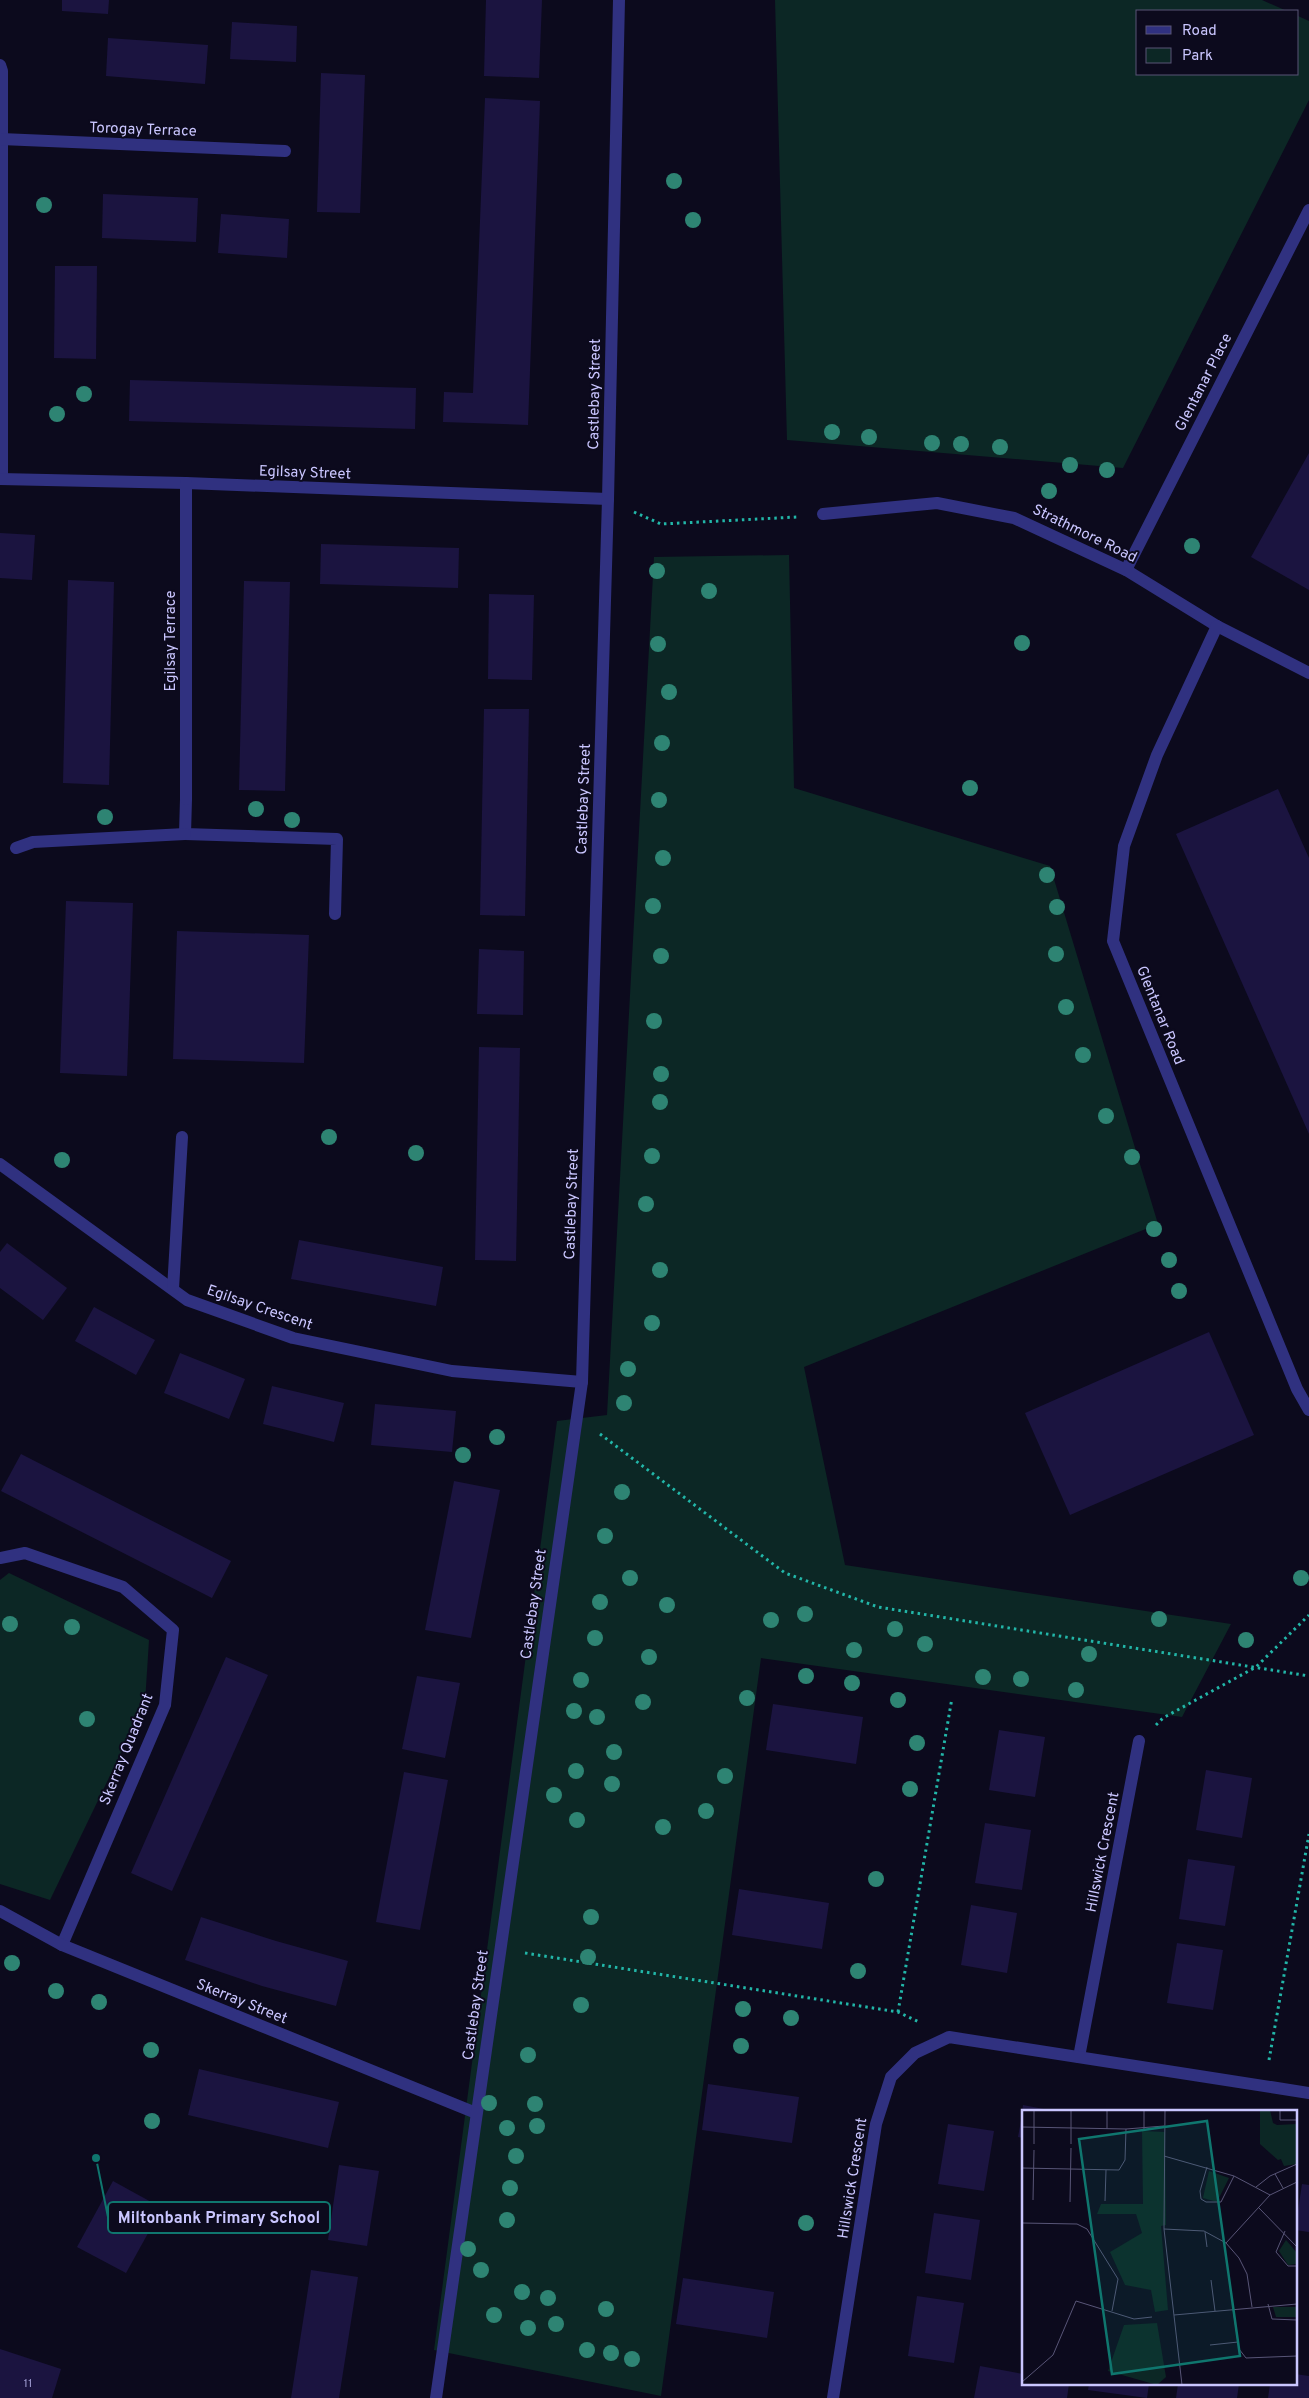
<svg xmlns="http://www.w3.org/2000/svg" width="1309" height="2398" font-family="Overpass,sans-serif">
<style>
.green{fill:#0c2725}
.building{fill:#1b1440}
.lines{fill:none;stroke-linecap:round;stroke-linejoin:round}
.path{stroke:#22b6a8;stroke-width:3;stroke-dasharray:2.5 4;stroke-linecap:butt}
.service{stroke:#303180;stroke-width:12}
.minor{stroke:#303180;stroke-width:12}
.tree{fill:#2e8473}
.labels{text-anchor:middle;stroke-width:4;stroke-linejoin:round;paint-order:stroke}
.number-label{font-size:12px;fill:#9e9acf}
.street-label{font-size:15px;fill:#cac6ff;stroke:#0c0a1d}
.inset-road{fill:none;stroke:#585577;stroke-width:1}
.view{fill:#0f766e;fill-opacity:0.15;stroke:#0f766e;stroke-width:2.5}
.inset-edge{fill:none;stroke:#cac6ff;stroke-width:2.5}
.leader{fill:none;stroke:#0f766e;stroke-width:2}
.callout-dot{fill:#0f766e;stroke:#0c0a1d;stroke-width:2}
.callout{fill:#0c0a1d;stroke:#0f766e;stroke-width:2}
.callout-label{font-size:16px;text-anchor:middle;font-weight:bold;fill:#cac6ff}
</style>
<rect width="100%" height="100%" fill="#0c0a1d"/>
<!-- green -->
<g class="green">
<polygon points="775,0 1262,0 1287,11 1138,11 1138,74 1298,74 1298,16 1309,21 1309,100 1123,468 787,440"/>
<polygon points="789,555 794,788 1050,866 1158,1224 804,1367 845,1565 1231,1624 1182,1717 761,1658 661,2396 434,2350 557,1421 607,1415 654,557"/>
<polygon points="9,1573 149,1640 145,1703 50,1900 0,1884 0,1580"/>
</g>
<!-- building -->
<g class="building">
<polygon points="62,0 109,0 108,14 62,11"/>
<polygon points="486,0 542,0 539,78 484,76"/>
<polygon points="232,22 297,26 296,62 230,59"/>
<polygon points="108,38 208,45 205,84 106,76"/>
<polygon points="321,73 365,75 360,213 317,212"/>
<polygon points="485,98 540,101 528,425 443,422 444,392 473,393"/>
<polygon points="103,194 198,198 196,242 102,238"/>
<polygon points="221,214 289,219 287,258 218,253"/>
<polygon points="55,266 97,266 96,359 54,358"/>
<polygon points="130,380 416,388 415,429 129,421"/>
<polygon points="1309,453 1309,590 1251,557"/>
<polygon points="0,533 35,535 32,580 0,578"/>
<polygon points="321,544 459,548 458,588 320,584"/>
<polygon points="68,580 114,582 109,785 63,783"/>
<polygon points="244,581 290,582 285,791 239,790"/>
<polygon points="489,594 534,595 532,680 488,679"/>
<polygon points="484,709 529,709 525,916 480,915"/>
<polygon points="1278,789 1309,858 1309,1134 1176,834"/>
<polygon points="66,901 133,903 127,1076 60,1073"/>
<polygon points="177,931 309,935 304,1063 173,1059"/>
<polygon points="479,949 524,951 523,1015 477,1014"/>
<polygon points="479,1047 520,1048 516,1261 475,1260"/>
<polygon points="299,1240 443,1267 436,1306 291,1279"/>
<polygon points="7,1243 67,1288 43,1320 0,1288 0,1252"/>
<polygon points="94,1307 155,1340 136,1375 75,1341"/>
<polygon points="1209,1332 1254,1435 1070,1515 1025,1413"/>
<polygon points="180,1353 245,1379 229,1419 164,1393"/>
<polygon points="272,1386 344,1403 334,1442 263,1424"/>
<polygon points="375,1404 456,1411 452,1452 371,1445"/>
<polygon points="21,1454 231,1561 212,1598 1,1491"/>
<polygon points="454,1481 500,1490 471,1638 425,1630"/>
<polygon points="226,1657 268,1675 172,1891 131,1873"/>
<polygon points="417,1676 460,1683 445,1758 402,1749"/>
<polygon points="773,1704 863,1717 856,1764 766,1750"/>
<polygon points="999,1730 1045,1737 1035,1797 989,1790"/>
<polygon points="1206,1770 1252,1778 1242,1838 1196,1830"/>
<polygon points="404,1772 448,1780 420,1930 376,1922"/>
<polygon points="985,1823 1031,1830 1022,1890 975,1883"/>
<polygon points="1188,1859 1235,1866 1225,1926 1179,1919"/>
<polygon points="739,1889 829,1903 822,1949 732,1935"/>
<polygon points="971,1905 1017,1913 1007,1973 961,1965"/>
<polygon points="201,1917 276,1941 348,1961 336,2006 262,1986 185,1960"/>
<polygon points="1177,1943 1223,1950 1213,2010 1167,2003"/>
<polygon points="199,2069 339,2102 328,2148 188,2115"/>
<polygon points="708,2084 799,2097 792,2143 702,2130"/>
<polygon points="1023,2105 1054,2111 1053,2112 1022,2112"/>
<polygon points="1022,2115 1023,2115 1023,2138 1018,2137"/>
<polygon points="948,2124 994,2131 984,2191 938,2184"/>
<polygon points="339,2165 379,2171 367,2246 328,2240"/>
<polygon points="113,2181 162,2208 126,2273 77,2247"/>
<polygon points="1302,2184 1309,2185 1309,2232 1295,2230"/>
<polygon points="934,2213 980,2220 971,2280 925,2273"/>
<polygon points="311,2270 358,2277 339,2398 291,2398"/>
<polygon points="683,2278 774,2292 767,2338 676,2324"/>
<polygon points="917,2296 964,2303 954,2363 908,2356"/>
<polygon points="0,2349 61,2369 52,2398 0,2398"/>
<polygon points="980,2366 1023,2374 1023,2384 1069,2384 1067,2398 974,2398"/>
<polygon points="1295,2374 1309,2376 1309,2398 1268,2398 1270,2384 1295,2384"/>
<polygon points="1089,2384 1149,2384 1147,2398 1088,2390"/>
<polygon points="1178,2384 1239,2384 1237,2398 1176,2398"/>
</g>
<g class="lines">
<!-- path -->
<g class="path">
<polyline points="634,512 661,524 797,517"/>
<polyline points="600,1434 785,1573 878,1607 1309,1676"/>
<polyline points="1156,1725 1163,1718 1256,1667 1309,1615"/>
<polyline points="525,1953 898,2012 919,2022"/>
<polyline points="898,2012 952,1698"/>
<polyline points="1269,2060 1309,1834"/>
</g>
<!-- service -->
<g class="service">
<polyline points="1126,570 1309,210"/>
<polyline points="186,799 185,834 337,839 335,914"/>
<polyline points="16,848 33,842 185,834"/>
</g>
<!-- minor -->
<g class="minor">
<polyline points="0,65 2,71 2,479"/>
<polyline points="1,139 285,151"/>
<polyline points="0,479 186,483 608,499"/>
<polyline points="186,483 186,799"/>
<polyline points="823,514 937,503 1014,518 1126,570 1217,626 1309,673"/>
<polyline points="1217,626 1157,755 1124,846 1113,941 1297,1389 1309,1410"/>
<polyline points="0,1164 187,1300 293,1338 452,1371 582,1382"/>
<polyline points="173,1289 182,1137"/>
<polyline points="0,1558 25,1553 123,1587 173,1630 165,1705 62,1945"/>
<polyline points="0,1911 62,1945 476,2113"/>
<polyline points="1079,2057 1139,1741"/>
<polyline points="436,2398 582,1382 608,499 619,0"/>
<polyline points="833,2398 876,2124 891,2077 915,2053 949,2037 1309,2093"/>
</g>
</g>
<!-- trees -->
<g class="tree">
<circle cx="674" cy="181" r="8"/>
<circle cx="44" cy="205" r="8"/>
<circle cx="693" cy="220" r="8"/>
<circle cx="84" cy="394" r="8"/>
<circle cx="57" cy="414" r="8"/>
<circle cx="832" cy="432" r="8"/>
<circle cx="869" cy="437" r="8"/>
<circle cx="932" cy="443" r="8"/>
<circle cx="961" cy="444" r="8"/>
<circle cx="1000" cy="447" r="8"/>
<circle cx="1070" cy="465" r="8"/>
<circle cx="1107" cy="470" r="8"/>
<circle cx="1049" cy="491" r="8"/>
<circle cx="1192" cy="546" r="8"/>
<circle cx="657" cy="571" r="8"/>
<circle cx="709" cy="591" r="8"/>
<circle cx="1022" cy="643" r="8"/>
<circle cx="658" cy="644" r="8"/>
<circle cx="669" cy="692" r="8"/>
<circle cx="662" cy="743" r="8"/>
<circle cx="970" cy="788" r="8"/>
<circle cx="659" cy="800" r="8"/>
<circle cx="256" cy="809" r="8"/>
<circle cx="105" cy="817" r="8"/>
<circle cx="292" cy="820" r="8"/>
<circle cx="663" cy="858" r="8"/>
<circle cx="1047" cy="875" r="8"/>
<circle cx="653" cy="906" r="8"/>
<circle cx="1057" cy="907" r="8"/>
<circle cx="1056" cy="954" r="8"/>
<circle cx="661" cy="956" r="8"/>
<circle cx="1066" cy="1007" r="8"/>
<circle cx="654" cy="1021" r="8"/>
<circle cx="1083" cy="1055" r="8"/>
<circle cx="661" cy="1074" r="8"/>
<circle cx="660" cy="1102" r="8"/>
<circle cx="1106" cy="1116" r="8"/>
<circle cx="329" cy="1137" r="8"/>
<circle cx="416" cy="1153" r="8"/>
<circle cx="652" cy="1156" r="8"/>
<circle cx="1132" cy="1157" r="8"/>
<circle cx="62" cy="1160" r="8"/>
<circle cx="646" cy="1204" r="8"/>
<circle cx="1154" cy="1229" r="8"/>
<circle cx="1169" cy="1260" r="8"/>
<circle cx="660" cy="1270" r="8"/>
<circle cx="1179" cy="1291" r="8"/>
<circle cx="652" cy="1323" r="8"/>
<circle cx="628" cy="1369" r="8"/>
<circle cx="624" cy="1403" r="8"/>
<circle cx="497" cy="1437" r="8"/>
<circle cx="463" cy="1455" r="8"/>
<circle cx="622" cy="1492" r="8"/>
<circle cx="605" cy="1536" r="8"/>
<circle cx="630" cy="1578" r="8"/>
<circle cx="1301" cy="1578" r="8"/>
<circle cx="600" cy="1602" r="8"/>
<circle cx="667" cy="1605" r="8"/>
<circle cx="805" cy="1614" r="8"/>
<circle cx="1159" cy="1619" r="8"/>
<circle cx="771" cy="1620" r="8"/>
<circle cx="10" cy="1624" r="8"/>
<circle cx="72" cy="1627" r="8"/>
<circle cx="895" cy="1629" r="8"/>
<circle cx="595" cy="1638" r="8"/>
<circle cx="1246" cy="1640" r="8"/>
<circle cx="925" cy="1644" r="8"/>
<circle cx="854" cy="1650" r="8"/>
<circle cx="1089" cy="1654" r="8"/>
<circle cx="649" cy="1657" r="8"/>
<circle cx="806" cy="1676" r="8"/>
<circle cx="983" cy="1677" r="8"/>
<circle cx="1021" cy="1679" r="8"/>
<circle cx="581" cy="1680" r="8"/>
<circle cx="852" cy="1683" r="8"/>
<circle cx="1076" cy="1690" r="8"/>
<circle cx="747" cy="1698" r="8"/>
<circle cx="898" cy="1700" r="8"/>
<circle cx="643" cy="1702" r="8"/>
<circle cx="574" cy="1711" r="8"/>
<circle cx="597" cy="1717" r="8"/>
<circle cx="87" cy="1719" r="8"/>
<circle cx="917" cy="1743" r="8"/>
<circle cx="614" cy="1752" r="8"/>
<circle cx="576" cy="1771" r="8"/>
<circle cx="725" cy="1776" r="8"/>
<circle cx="612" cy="1784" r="8"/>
<circle cx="910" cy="1789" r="8"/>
<circle cx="554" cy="1795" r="8"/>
<circle cx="706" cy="1811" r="8"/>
<circle cx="577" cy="1820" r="8"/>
<circle cx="663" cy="1827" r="8"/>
<circle cx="876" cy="1879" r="8"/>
<circle cx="591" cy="1917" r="8"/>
<circle cx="588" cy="1957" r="8"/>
<circle cx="12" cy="1963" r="8"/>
<circle cx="858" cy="1971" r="8"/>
<circle cx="56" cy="1991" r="8"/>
<circle cx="99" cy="2002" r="8"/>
<circle cx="581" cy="2005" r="8"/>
<circle cx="743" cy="2009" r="8"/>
<circle cx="791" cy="2018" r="8"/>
<circle cx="741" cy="2046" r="8"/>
<circle cx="151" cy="2050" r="8"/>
<circle cx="528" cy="2055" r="8"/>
<circle cx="489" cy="2103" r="8"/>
<circle cx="535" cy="2104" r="8"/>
<circle cx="152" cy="2121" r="8"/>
<circle cx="537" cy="2126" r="8"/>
<circle cx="507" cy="2128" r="8"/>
<circle cx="516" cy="2156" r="8"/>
<circle cx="510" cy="2188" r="8"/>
<circle cx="507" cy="2220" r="8"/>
<circle cx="806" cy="2223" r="8"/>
<circle cx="468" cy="2249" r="8"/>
<circle cx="481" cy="2270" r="8"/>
<circle cx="522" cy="2292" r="8"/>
<circle cx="548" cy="2298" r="8"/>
<circle cx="606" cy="2309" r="8"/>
<circle cx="494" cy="2315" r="8"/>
<circle cx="556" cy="2324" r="8"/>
<circle cx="528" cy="2328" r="8"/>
<circle cx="587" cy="2350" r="8"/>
<circle cx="611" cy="2353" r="8"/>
<circle cx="632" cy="2359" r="8"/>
</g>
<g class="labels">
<!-- number labels -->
<g class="number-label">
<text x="28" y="2387">11</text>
</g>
<!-- street labels -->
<g class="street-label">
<text transform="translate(143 129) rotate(2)" y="5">Torogay Terrace</text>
<text transform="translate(1203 382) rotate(-63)" y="5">Glentanar Place</text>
<text transform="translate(594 394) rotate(-89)" y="5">Castlebay Street</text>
<text transform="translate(305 472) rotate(2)" y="5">Egilsay Street</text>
<text transform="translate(1085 533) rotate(26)" y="5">Strathmore Road</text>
<text transform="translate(170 641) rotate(-90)" y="5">Egilsay Terrace</text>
<text transform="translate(583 799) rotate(-88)" y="5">Castlebay Street</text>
<text transform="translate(1161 1015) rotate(68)" y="5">Glentanar Road</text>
<text transform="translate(571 1204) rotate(-88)" y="5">Castlebay Street</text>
<text transform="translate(260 1307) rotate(19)" y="5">Egilsay Crescent</text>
<text transform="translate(533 1604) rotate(-82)" y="5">Castlebay Street</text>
<text transform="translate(126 1749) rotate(-68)" y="5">Skerray Quadrant</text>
<text transform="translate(1102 1852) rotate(-79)" y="5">Hillswick Crescent</text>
<text transform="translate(242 2001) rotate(22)" y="5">Skerray Street</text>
<text transform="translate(475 2005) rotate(-82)" y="5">Castlebay Street</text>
<text transform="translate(852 2178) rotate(-81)" y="5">Hillswick Crescent</text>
</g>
</g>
<!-- overview -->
<g transform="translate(1022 2110)">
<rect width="275" height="275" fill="#0c0a1d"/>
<path d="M238,0H248L251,13L255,15L275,14V54L262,56L259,49L256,50L238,34ZM120,21L143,22L144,115L139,116L146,200L133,202L129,180L103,175L88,142L120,123L114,104H75L79,94H121ZM187,61L207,68L195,92L181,88ZM264,130L275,143V154L266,155L257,141ZM251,197H275V207H254ZM135,213L144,267L135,275L86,261L102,215Z" fill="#0c2725"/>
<path class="inset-road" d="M12,0V34M143,0L142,119L160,275M258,0V10H275M0,17L104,19L142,16M85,19V0M122,19V0M49,34V0M142,46L212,66L248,85M185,57L178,81L179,89L184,92H199L212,66M0,58L97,60L103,50L104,19M253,64L261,78M234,77L248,66L275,54M11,90L12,40M83,91L84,60M48,92L49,38M237,98L275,137M0,113L55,114L65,119L96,169L90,201M142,119L182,121L204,133L217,148L225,164L230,197M263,121L254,142L266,156H275M183,122L185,137M204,133L248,85L275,72M189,170L193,201M246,194L250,209L275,210M211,199L217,239L224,248L275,246M152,205L275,194M188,235L216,232M0,272L31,245L54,191L112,209L130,207"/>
<path class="view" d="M185,11L218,246L90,264L57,29Z"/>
<rect width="275" height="275" class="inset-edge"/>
</g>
<!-- callouts -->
<path class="leader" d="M96 2158L108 2217"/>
<circle class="callout-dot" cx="96" cy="2158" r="5"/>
<rect class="callout" x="108" y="2202" width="222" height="31" rx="5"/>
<g class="callout-label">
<text x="219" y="2223">Miltonbank Primary School</text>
</g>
<!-- legend -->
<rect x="1136" y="10" width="162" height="65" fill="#0c0a1d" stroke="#585577"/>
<rect x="1146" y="26" width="25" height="8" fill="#303180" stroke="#585577"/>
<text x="1182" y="35" font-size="15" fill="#cac6ff">Road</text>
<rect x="1146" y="48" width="25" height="15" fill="#0c2725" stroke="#585577"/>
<text x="1182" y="60" font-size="15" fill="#cac6ff">Park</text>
</svg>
